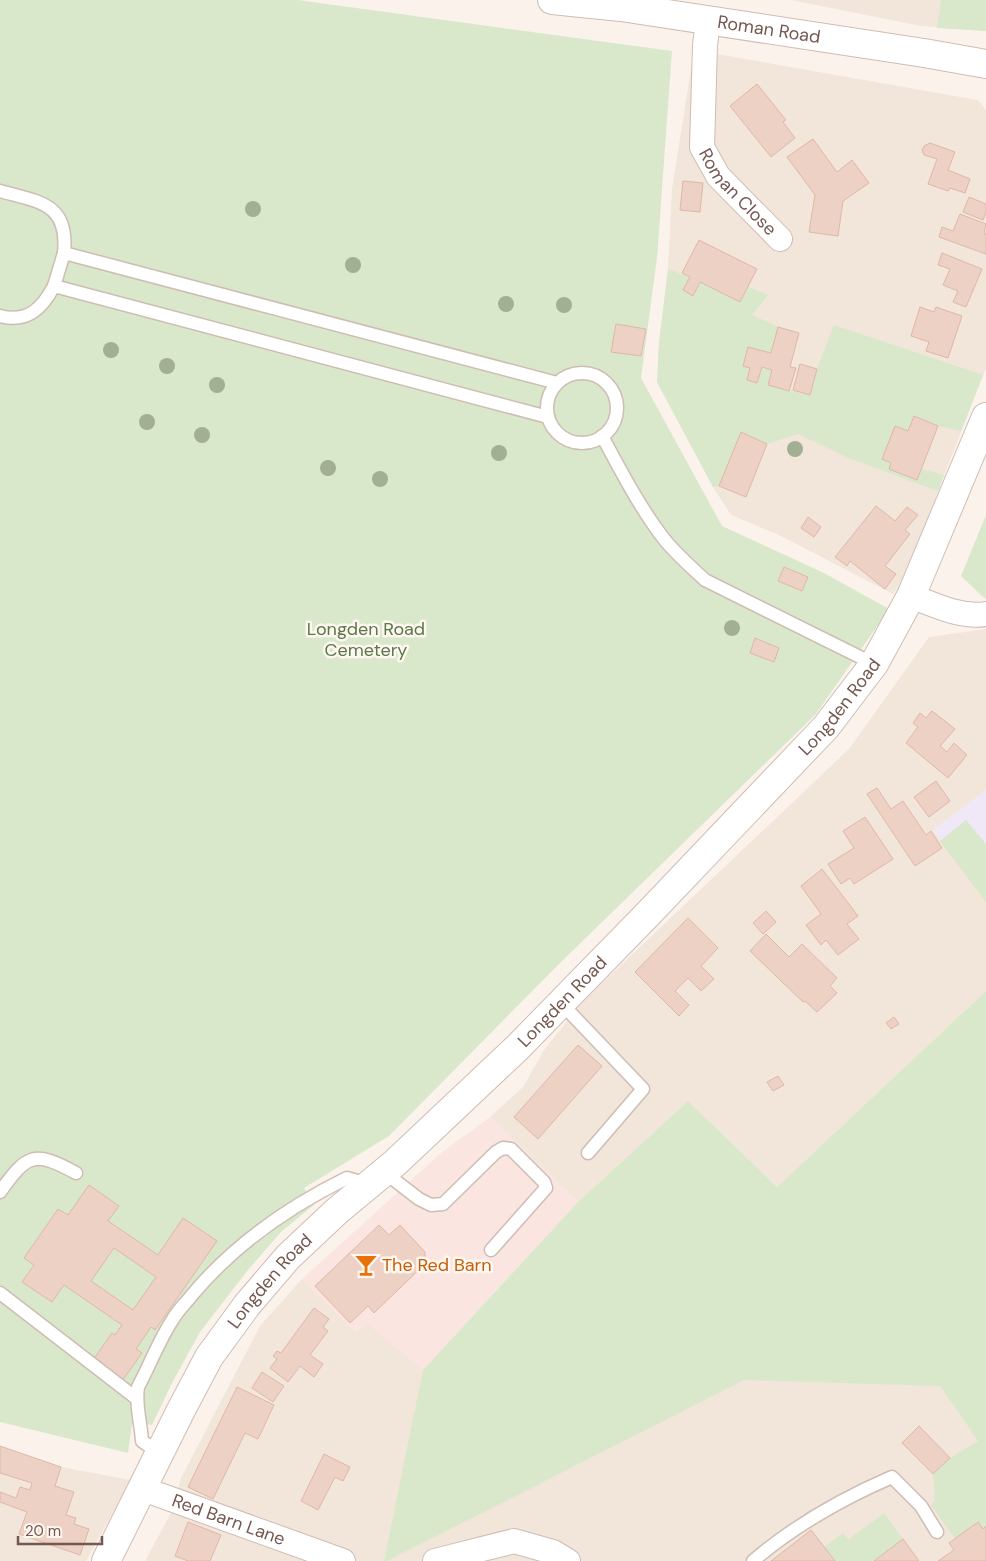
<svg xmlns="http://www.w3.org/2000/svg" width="986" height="1561" font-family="'DM Sans',sans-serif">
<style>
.residential{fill:#f2e5da}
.commercial{fill:#fae5e0}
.education{fill:#f0e7f7}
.green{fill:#d9e8ca}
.building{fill:#eed1c5;stroke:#dfb7a7;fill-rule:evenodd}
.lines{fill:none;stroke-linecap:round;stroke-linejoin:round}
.service-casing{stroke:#cebdb4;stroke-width:15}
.minor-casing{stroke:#cebdb4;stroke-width:26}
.tertiary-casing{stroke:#cebdb4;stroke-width:30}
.secondary-casing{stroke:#d1bcb2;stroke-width:30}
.service{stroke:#fff;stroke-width:12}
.minor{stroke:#fff;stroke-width:24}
.tertiary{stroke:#fff;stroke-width:28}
.secondary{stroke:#fff;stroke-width:28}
.tree{fill:#a3af92}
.labels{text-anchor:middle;stroke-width:5;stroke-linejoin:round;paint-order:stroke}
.street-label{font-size:18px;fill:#745950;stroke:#fef7f1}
.park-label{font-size:18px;fill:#5b7849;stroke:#fef7f1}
.food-label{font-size:18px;fill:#c56008;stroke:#fef7f1;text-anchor:start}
</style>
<rect width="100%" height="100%" fill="#fbf3eb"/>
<!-- residential -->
<g class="residential">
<polygon points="791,0 986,0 986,31 921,26"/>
<polygon points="694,50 978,100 986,110 986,368 938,491 912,570 893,594 781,536 731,515 713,487 657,382 659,343 668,269 672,189"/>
<polygon points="986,629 986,790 933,830 986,902 986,991 777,1187 688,1101 578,1202 490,1117 523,1087 544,1050 584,1000 849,749 929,637"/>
<polygon points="302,1279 356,1332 366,1322 424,1370 732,1327 940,1386 986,1452 986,1561 145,1561 171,1513 181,1478 260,1326"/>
<polygon points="0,1446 61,1467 131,1480 86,1561 0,1561"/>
</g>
<!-- commercial -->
<polygon class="commercial" points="490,1117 578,1202 423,1370 366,1323 356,1332 302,1279 441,1153"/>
<!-- education -->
<polygon class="education" points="986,790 986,902 933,830"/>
<!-- green -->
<g class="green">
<polygon points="0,0 298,0 672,51 657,258 641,378 722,526 824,573 889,609 816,714 560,963 389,1136 304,1188 315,1204 281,1232 248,1270 200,1332 172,1383 152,1425 141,1423 132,1424 128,1453 0,1422"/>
<polygon points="941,0 986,0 986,31 937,28"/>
<polygon points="668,269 690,277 683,290 693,296 700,282 740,302 749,287 768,295 752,315 778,327 771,353 748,348 743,366 750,368 747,380 757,383 762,367 772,370 769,385 810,395 817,369 834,325 983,375 961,431 938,426 914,416 908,431 882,459 891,463 889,469 916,480 921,469 944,475 938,491 851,459 798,434 767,444 741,433 719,486 713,487 657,382 659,343"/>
<polygon points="986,515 986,598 983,597 961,576"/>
<polygon points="966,820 986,844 986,902 940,841"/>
<polygon points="986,991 986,1526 983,1529 978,1522 955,1539 931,1505 935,1500 933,1474 950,1458 978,1441 940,1386 744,1380 387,1561 384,1561 423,1370 578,1202 688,1101 777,1187"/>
<polygon points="884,1513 903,1539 874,1561 835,1561 824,1547 843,1533 848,1540"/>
</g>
<!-- building -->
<g class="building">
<polygon points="757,84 786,120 783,122 795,138 771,157 730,106"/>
<polygon points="813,139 837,172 852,160 869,183 843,201 838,236 809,232 815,195 787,157"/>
<polygon points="930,143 955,152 948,170 970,179 965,193 950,188 948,191 928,184 937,159 924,155 922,150 924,146"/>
<polygon points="683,181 703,183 700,212 680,210"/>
<polygon points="969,197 986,204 986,212 983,220 963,212"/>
<polygon points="960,214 986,224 984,234 986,234 986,254 939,237 942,227 953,231"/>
<polygon points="699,240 757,269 740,302 700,282 693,296 683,290 690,277 682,273"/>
<polygon points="942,253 982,269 966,307 953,302 958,291 943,285 950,269 938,265"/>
<polygon points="920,307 934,312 936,307 962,316 948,358 926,351 929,342 911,336"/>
<polygon points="616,324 646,329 641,356 611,352"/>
<polygon points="778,327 799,333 790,367 796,368 789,391 768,385 772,370 762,367 757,383 747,380 750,368 743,366 748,347 771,353"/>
<polygon points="800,364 817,369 810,395 793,390"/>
<polygon points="914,416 938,426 917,480 889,469 891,463 882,459 895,426 908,431"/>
<polygon points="741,432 767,444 746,497 719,486"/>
<polygon points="876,506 895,521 907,507 918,515 905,530 910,534 885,566 896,574 885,589 850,561 847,566 835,557"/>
<polygon points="808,517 821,527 814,537 801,528"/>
<polygon points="784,567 808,577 802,591 778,581"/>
<polygon points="755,638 779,648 774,662 750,653"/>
<polygon points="932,711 955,729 940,746 947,752 954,743 967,755 948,778 906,743 918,727 913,723 920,713 926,718"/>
<polygon points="936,781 950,801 929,817 914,797"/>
<polygon points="877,788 891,809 903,801 926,835 931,831 942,848 915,866 867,794"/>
<polygon points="865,817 893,859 854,884 850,878 841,884 828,864 854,848 843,831"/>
<polygon points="822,869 858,916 847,924 859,939 838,955 826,940 821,945 806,925 821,914 801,886"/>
<polygon points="766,911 776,922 763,934 753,923"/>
<polygon points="688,918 718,948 701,966 714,979 701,991 688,978 675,991 689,1005 679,1016 635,972"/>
<polygon points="766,934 789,957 802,944 837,978 830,986 837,993 817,1012 805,1001 803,1002 750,951"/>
<polygon points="894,1017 899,1024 891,1029 886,1023"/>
<polygon points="578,1045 602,1066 538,1139 514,1117"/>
<polygon points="778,1076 784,1085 773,1091 767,1082"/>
<path d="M89,1185L119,1206L108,1221L158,1255L183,1218L217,1241L155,1330L151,1327L136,1349L142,1353L122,1381L93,1360L112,1333L115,1335L122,1325L64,1285L52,1302L22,1282L34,1265L24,1258L58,1209L68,1215ZM114,1248L156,1277L133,1310L91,1281Z"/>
<polygon points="379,1225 389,1235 400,1225 425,1252 425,1264 374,1313 368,1306 350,1323 315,1286"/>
<polygon points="314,1308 329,1319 323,1327 328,1331 310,1355 323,1364 314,1377 300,1366 288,1382 270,1368 277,1359 273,1356 277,1351 281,1353"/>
<polygon points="262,1372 284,1386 273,1402 252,1388"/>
<polygon points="237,1387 274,1405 258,1439 245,1433 213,1499 188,1487"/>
<polygon points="919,1426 950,1458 933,1474 902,1443"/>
<polygon points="0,1446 61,1467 55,1486 74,1492 66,1515 76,1518 74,1524 89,1529 80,1555 19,1534 27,1512 0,1502 0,1492 16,1498 20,1487 30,1490 32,1483 0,1473"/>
<polygon points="324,1454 350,1467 343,1481 335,1477 318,1510 301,1501"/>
<polygon points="188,1522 221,1535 210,1561 188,1561 175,1556"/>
<polygon points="978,1522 983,1529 986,1526 986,1561 938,1561 954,1550 949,1543"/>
<polygon points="811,1530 835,1561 771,1561"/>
<polygon points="903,1539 919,1561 874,1561"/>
</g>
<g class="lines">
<defs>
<g id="service">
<path d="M0,191C39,202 69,203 64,253"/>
<path d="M0,316C27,323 42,309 54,286"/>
<circle cx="582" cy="408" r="35"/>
<polyline points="548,417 54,286 64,253 557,383"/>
<path d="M602,436C621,471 640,508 664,539C676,554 691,567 705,580L874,664"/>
<polyline points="561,1003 643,1089 588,1153"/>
<polyline points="384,1172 419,1199 431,1205 443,1204 496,1152 503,1148 511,1149 544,1182 546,1188 491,1250"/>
<path d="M0,1192C27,1154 34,1150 76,1173"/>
<polyline points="0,1293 136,1398"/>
<path d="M159,1453L142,1441C141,1423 135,1405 138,1387C150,1365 159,1340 173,1319C178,1310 186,1303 192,1295C234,1245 288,1207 347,1178L368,1184"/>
<path d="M753,1561C795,1525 841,1499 892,1477L921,1506L937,1532"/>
</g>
<g id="minor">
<path id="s1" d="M708,21L705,45L702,147L718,176L780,239"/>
<path d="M911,596C935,605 960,618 986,614"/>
<path id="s2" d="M143,1489L343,1561"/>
<polyline points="435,1561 514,1541 553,1552 568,1561"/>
</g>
<g id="tertiary">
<path id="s3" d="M106,1561L180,1412L209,1357L247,1305L288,1257L337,1211L395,1163L517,1048L647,915L826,727L874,664L911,596L986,417"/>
</g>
<g id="secondary">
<path id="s4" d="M552,0L621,7L924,53L986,64"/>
</g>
</defs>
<!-- service casing -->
<use href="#service" class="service-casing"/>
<!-- minor casing -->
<use href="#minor" class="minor-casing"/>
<!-- tertiary casing -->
<use href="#tertiary" class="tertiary-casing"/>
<!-- secondary casing -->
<use href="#secondary" class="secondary-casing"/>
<!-- service -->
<use href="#service" class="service"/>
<!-- minor -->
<use href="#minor" class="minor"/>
<!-- tertiary -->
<use href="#tertiary" class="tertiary"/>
<!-- secondary -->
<use href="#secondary" class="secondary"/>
</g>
<!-- trees -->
<g class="tree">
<circle cx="253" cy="209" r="8"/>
<circle cx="353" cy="265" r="8"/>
<circle cx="506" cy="304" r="8"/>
<circle cx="564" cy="305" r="8"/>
<circle cx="111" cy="350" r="8"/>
<circle cx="167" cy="366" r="8"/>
<circle cx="217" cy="385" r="8"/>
<circle cx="147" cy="422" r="8"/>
<circle cx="202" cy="435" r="8"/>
<circle cx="795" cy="449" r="8"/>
<circle cx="499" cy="453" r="8"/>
<circle cx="328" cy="468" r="8"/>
<circle cx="380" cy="479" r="8"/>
<circle cx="732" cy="628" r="8"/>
</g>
<!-- icons -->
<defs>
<symbol id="bar-bare" viewBox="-9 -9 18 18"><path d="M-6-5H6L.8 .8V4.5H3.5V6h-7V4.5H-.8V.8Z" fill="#e8710a" stroke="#fef7f1" stroke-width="2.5" paint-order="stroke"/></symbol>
</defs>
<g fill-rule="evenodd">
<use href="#bar-bare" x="350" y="1249" width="32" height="32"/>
</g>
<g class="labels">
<!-- street labels -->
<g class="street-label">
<text dy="6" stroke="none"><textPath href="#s4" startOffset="219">Roman Road</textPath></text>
<text dy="6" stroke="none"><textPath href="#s1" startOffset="184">Roman Close</textPath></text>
<text dy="6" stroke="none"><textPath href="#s3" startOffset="1136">Longden Road</textPath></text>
<text dy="6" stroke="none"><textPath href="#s3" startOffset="731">Longden Road</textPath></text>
<text dy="6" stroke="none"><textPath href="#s3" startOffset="326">Longden Road</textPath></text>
<text dy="6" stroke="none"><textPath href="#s2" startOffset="91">Red Barn Lane</textPath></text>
</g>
<!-- park labels -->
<g class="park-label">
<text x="366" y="635">Longden Road<tspan x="366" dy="21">Cemetery</tspan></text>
</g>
<!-- food labels -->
<g class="food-label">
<text x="382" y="1271">The Red Barn</text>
</g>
</g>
<!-- scale -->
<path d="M18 1536v8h84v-8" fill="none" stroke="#745950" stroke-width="2.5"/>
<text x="25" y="1536" font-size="15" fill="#745950" stroke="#fef7f1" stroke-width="4" paint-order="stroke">20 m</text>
</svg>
